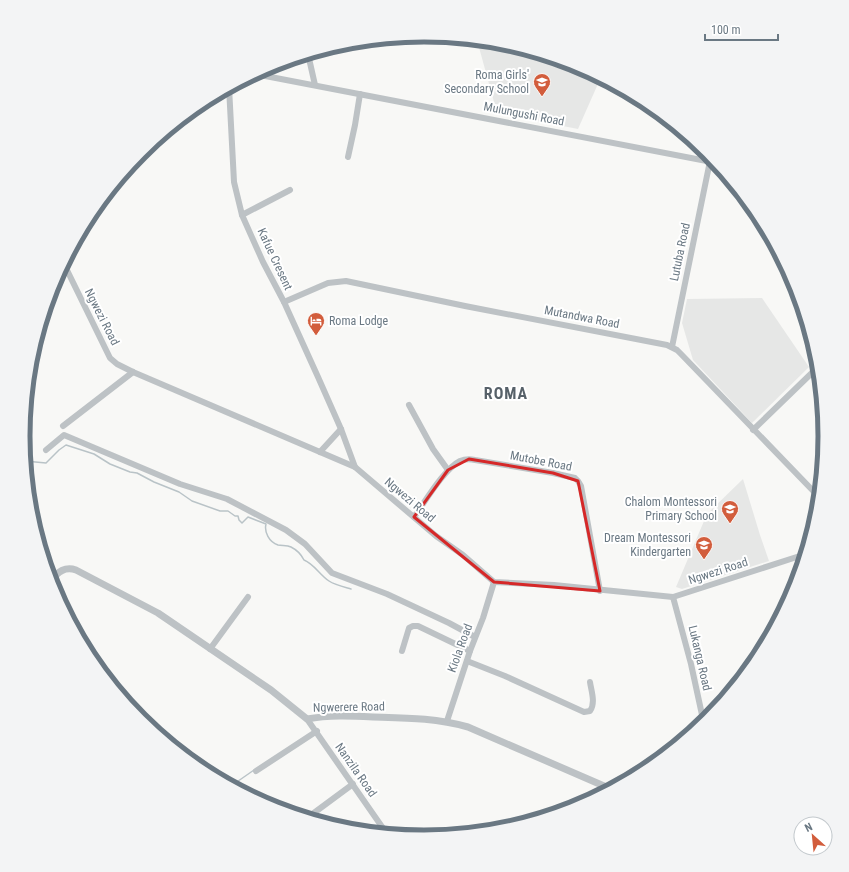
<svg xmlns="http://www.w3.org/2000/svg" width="849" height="872" font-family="'Roboto Condensed',sans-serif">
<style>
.built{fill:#e6e7e6}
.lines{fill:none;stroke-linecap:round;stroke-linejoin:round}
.stream{stroke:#b9c3c7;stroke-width:1.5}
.minor{stroke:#bdc2c5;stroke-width:6}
.tertiary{stroke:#bdc2c5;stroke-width:7}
.marked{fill:none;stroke:#d62828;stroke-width:3;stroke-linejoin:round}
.labels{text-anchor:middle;stroke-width:4;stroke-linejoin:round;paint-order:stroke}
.poi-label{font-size:12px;fill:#6a7883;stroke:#fff;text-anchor:end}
.street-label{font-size:12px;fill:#6a7883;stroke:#fff}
.district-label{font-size:16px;font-weight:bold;letter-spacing:1px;fill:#576169;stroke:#fff}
.rim{fill:none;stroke:#6a7883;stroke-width:5}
</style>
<rect width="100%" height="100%" fill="#f8f8f6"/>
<!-- built -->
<g class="built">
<polygon points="477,40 503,42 578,65 601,77 578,129 497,113"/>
<polygon points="762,298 809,367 752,423 693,360 682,323 687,299"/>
<polygon points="743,479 760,535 769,561 682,589 676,587 707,514"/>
</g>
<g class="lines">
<!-- stream -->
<g class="stream">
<path d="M25,461L46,463L59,450L66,445L94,454L110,464L130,472L137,473L154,482L179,492L192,501L220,511H228L235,516H238L239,520L242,523L248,517L266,524C264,532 269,542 278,545C282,546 287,545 291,547C297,550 301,554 304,560C314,564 320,575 329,581C335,585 344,587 351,589"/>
<polyline points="231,786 254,770"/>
<polyline points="271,807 279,802 283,811"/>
</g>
<!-- minor -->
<g class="minor">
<polyline points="308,54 315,85"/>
<polyline points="255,74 717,163"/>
<polyline points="229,87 234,182 242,215 263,262 284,302 318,377 341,429 355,467"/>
<polyline points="348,157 355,125 360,94"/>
<polyline points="242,215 290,190"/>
<polyline points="64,264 110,358 117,364 133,372 355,467 436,536 463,555 494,582 554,585 673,597 806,554"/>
<polyline points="284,302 328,283 346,281 465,306 667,345 677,350 681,354 820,498"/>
<polyline points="672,347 710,161"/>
<polyline points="409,405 433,449 448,470"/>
<polyline points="63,426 133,372"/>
<polyline points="753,430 819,366"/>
<polyline points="46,450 64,435 180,484 227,499 286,530 305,544 332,573 387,594 449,623 475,637"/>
<polyline points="320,452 341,429"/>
<path d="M414,517C425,502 444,469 460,461C465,459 470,459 475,460L553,473L575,478L578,481L581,486L600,591"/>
<polyline points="673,597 691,664 704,724"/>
<polyline points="210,649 248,597"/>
<polyline points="402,651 409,628 413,626 418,626 470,651"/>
<path d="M467,661L505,676L584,712L590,711C596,703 591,690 590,682"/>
<polyline points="307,719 387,834"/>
<polyline points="447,721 470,651 483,618 494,582"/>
<polyline points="256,771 317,731"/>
<polyline points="307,818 353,784"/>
</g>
<!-- tertiary -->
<path class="tertiary" d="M51,580C58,572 65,566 76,570L158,613L271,690L307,719C329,715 351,716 373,717C407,718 435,718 468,727L611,789"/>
</g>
<!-- marked area -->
<path class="marked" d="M469,459L553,473L578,481L600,591L494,582L414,517L448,470Z"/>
<!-- icons -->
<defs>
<symbol id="school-pin" viewBox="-11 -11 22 30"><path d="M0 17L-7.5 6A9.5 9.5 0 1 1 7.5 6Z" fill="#d25d3c" stroke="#fff"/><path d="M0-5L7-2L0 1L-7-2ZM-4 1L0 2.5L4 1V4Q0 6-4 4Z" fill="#fff"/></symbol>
<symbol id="hotel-pin" viewBox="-11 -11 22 30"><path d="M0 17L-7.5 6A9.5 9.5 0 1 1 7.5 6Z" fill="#d25d3c" stroke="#fff"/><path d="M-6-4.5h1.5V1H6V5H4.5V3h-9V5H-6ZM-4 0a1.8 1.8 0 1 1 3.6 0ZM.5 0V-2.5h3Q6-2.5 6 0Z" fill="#fff"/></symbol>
</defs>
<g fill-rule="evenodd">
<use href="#school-pin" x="532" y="72" width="20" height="27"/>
<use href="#hotel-pin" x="306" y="311" width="20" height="27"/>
<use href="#school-pin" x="720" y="499" width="20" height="27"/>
<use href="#school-pin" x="694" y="535" width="20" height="27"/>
</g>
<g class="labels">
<!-- poi labels -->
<g class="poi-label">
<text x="529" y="79">Roma Girls'<tspan x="529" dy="14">Secondary School</tspan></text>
<text x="329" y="325" text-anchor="start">Roma Lodge</text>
<text x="717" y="506">Chalom Montessori<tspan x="717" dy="14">Primary School</tspan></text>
<text x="691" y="542">Dream Montessori<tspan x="691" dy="14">Kindergarten</tspan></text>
</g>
<!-- street labels -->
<g class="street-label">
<text transform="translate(524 114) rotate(11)" y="4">Mulungushi Road</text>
<text transform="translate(680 252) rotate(-78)" y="4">Lutuba Road</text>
<text transform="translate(275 259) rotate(65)" y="4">Kafue Cresent</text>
<text transform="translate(102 317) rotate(63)" y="4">Ngwezi Road</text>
<text transform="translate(582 317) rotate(11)" y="4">Mutandwa Road</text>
<text transform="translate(541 461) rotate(11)" y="4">Mutobe Road</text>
<text transform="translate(410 500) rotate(40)" y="4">Ngwezi Road</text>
<text transform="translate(718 571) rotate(-18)" y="4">Ngwezi Road</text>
<text transform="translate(460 648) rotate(-70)" y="4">Kiola Road</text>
<text transform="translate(700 658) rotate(77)" y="4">Lukanga Road</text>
<text transform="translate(349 707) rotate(-1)" y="4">Ngwerere Road</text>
<text transform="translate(356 770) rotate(55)" y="4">Nanzila Road</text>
</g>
<!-- district labels -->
<g class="district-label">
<text x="506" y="399">ROMA</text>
</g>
</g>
<!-- crop -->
<path d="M0 0H849V872H0ZM30 436a394 394 0 1 1 788 0a394 394 0 1 1-788 0Z" fill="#f3f4f5" fill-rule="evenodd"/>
<path class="rim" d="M30 436a394 394 0 1 1 788 0a394 394 0 1 1-788 0Z"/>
<!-- north arrow -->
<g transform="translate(813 836) rotate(333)"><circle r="19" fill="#ffffff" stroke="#c3c9cd"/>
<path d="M0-3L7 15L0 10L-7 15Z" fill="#d25d3c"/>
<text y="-6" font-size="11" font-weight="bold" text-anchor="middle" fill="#6a7883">N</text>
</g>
<!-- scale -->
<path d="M705 34v6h73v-6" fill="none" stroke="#6a7883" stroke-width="2"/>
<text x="711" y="34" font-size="12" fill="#6a7883" stroke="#ffffff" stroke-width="3" paint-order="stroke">100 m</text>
</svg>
